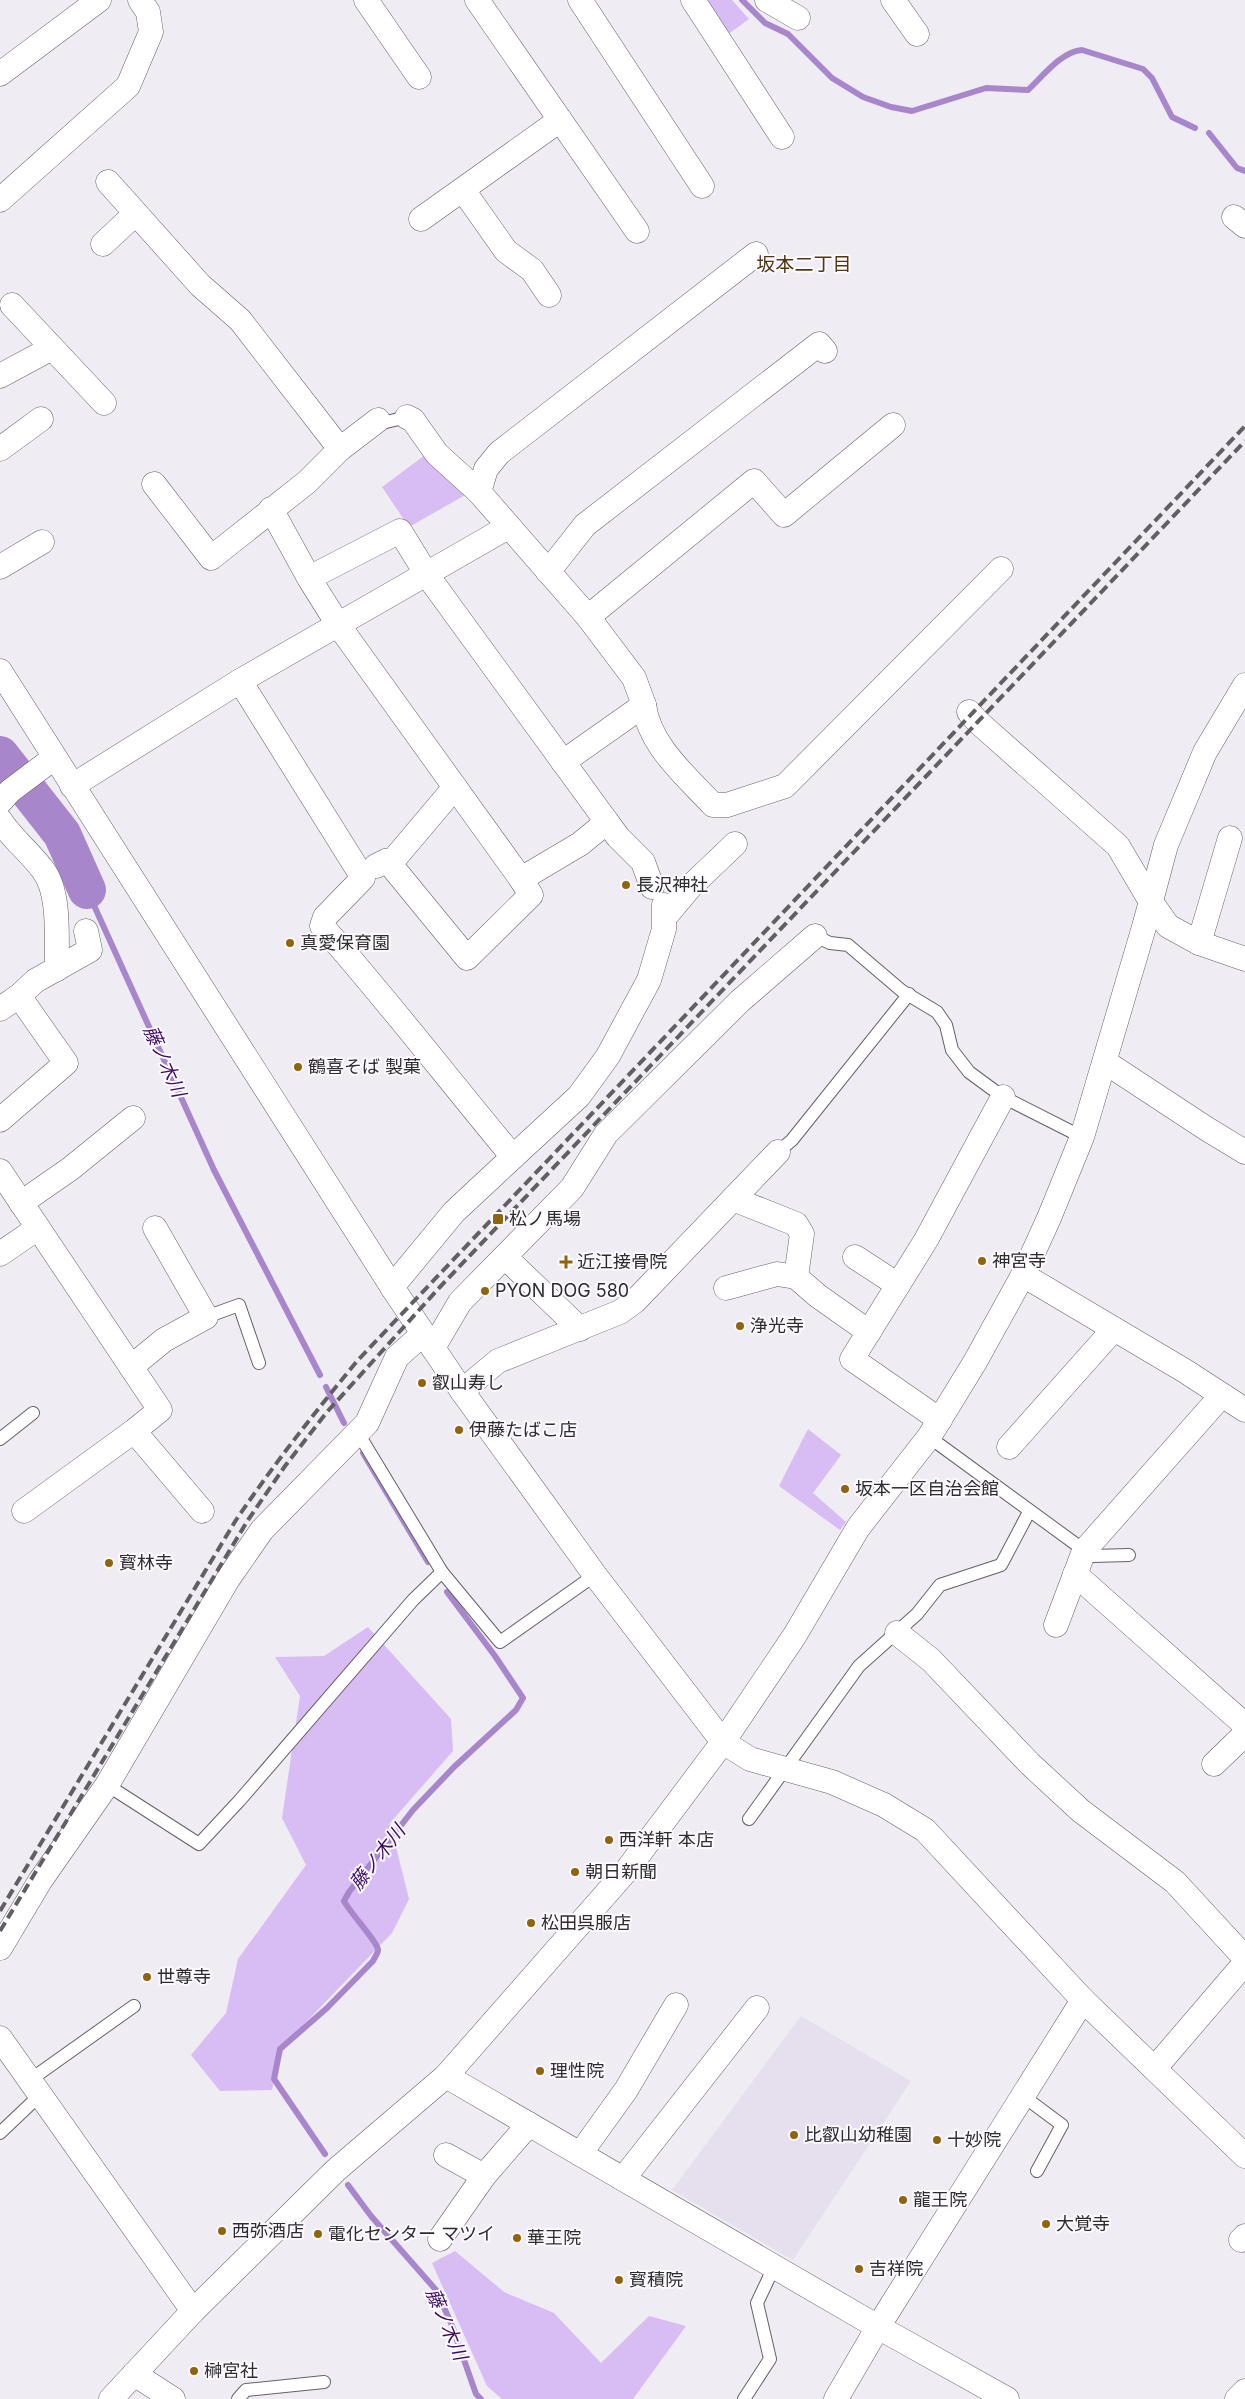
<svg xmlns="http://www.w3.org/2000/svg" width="1245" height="2399" font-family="Inter,'Noto Sans JP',sans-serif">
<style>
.built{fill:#e6dfee}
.green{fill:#d7bdf3}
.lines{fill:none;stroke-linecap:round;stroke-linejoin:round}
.stream{stroke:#a886cb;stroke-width:6}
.river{stroke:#a886cb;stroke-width:38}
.service-casing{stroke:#646168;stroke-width:14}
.minor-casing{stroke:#646168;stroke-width:25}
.service{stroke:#fff;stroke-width:12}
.minor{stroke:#fff;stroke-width:24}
.rail{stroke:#615f64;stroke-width:4;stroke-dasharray:10 5;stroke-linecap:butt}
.poi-dot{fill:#90640d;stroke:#fcfafe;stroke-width:2}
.labels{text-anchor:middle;stroke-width:4;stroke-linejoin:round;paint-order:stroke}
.poi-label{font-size:18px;fill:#2d2c2f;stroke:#fcfafe;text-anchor:start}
.neighbourhood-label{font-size:19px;fill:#4e3814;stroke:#fcfafe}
.water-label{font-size:19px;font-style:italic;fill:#3e0c60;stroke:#fcfafe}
</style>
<rect width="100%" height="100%" fill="#efecf4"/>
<!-- built -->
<polygon class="built" points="801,2016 911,2081 793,2260 672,2190"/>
<!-- green -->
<g class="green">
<polygon points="704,0 732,0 749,19 727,35"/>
<polygon points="425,455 467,494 409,527 382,487"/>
<polygon points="808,1429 841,1455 813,1493 846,1522 840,1530 779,1486"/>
<polygon points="368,1627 451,1719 453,1751 390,1823 409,1899 392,1933 280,2049 272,2090 220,2091 191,2055 226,2013 238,1959 306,1865 282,1818 300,1696 275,1657 324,1656"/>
<polygon points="455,2251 504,2292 554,2313 601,2363 649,2316 686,2326 633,2399 502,2399 487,2386 432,2263"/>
</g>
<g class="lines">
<!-- stream -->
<g class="stream">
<path d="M742,0L765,23L788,34L832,78L863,97L891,107L912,111L986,88L1028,90C1042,77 1062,51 1082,50L1143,69L1152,78L1172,117L1195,128"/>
<polyline points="1209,133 1237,168 1245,171"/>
<polyline points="87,890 214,1170 320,1375"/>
<polyline points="326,1387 344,1423"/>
<polyline points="363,1453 428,1562"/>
<path d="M325,2154L274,2079L280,2049L327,2008L373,1961C375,1957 378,1953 378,1950C378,1942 350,1913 344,1901L349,1892L413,1810L454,1767L516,1710L523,1698L495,1656L447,1592"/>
<polyline points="348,2185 371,2216 436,2290 451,2323 476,2394 481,2399"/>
</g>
<!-- river -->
<polyline class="river" points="0,755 62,834 87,890"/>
<defs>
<g id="service">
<polyline points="378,420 382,423 407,417"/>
<polyline points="815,936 830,943 848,945 902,991 937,1012 946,1025 952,1050 969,1072 1003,1097 1082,1137"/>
<polyline points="778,1152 792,1140 909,994"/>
<polyline points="206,1317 239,1305 259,1363"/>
<polyline points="358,1433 442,1572 500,1642 595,1575"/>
<polyline points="929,1437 1092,1556 1129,1555"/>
<polyline points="0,1439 33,1413"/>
<polyline points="107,1785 199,1844 240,1800 413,1600 442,1572"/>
<polyline points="749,1819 859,1666 917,1614 940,1585 1001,1565 1029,1512"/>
<polyline points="30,2080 134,2006"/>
<polyline points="1023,2096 1062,2125 1037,2171"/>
<polyline points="0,2133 40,2095"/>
<polyline points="238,2399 246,2390 324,2382"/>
<polyline points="744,2399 770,2359 757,2303 774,2267"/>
</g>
<g id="minor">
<polyline points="366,0 419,77"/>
<polyline points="477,0 637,231"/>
<polyline points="580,0 702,186"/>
<polyline points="693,0 782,137"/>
<polyline points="767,0 798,18"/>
<polyline points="893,0 917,34"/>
<polyline points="0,74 99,0"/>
<polyline points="108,182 200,285 240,320 340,449"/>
<polyline points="463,190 506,251 532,270 549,295"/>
<polyline points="0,200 128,86 151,32 148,12 140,0"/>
<polyline points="1234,217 1245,226"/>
<polyline points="421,219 560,120"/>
<polyline points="103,244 135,214"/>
<polyline points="12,305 104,403"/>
<polyline points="0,376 52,348"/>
<polyline points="407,417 413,420 437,454 479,492"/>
<polyline points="0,449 41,419"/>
<polyline points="154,484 211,558 307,482 340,449 378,420"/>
<polyline points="271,509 309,578 339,626 521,879 580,844 607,822 427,575 400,531 309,578"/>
<polyline points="0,567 42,542"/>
<polyline points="548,572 585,525 819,344 825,351"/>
<polyline points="588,617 754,481 784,515 893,425"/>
<polyline points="0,671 396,1293 462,1391 595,1575 723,1742 750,1759 832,1782 884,1805 925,1830 1083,2000 1245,2156"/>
<path d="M240,681L363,878L325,917L322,926C388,1001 449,1080 513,1157L454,1212L392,1287"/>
<polyline points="644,705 634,678 588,617 479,492 486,469 499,453 756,254"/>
<polyline points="969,712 978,722 1118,846 1151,902 1168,926 1199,943 1245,959"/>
<path d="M563,762L644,705C649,745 686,776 713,805H727L785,786L1001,569"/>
<polyline points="72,786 240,681 508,527"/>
<polyline points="0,802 10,791 54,758"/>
<path d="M0,820C12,839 30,852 43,870C61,893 56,941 57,969"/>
<polyline points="607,822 618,837 643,862 652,887"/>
<polyline points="390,864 467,958 531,895 521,879"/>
<polyline points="376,866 386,861 390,864 455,787"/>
<polyline points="665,917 691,886 735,844"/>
<polyline points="1199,943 1230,838"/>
<polyline points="0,1009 19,996 35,981 90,950 86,931"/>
<polyline points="1105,1062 1207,1129 1245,1152"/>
<polyline points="0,1120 66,1063 19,996"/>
<polyline points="513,1157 579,1096 608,1056 649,980 664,929 664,905"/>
<polyline points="0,1171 160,1410 134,1431 24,1511"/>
<polyline points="733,1199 796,1224 802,1234 796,1277 818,1296 869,1332"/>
<polyline points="21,1203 70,1169 133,1118"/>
<polyline points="0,1254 38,1228"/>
<polyline points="505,1257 580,1329"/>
<polyline points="855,1257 898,1285"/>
<polyline points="1023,1275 1185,1371 1245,1410"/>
<polyline points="726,1288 777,1274 796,1277"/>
<polyline points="433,1348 460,1302 572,1188 606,1134 740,1001 815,936"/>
<polyline points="131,1367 164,1340 206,1317 155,1228"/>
<polyline points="462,1391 498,1361 620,1312 635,1301 778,1152"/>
<polyline points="940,1420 852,1359 926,1240 1003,1097"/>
<polyline points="134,1431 202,1511"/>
<polyline points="1009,1447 1114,1329"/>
<polyline points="1075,1574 1245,1725"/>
<polyline points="1056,1625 1084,1551 1222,1395"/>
<polyline points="897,1633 931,1660 1030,1764 1081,1811 1175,1882 1245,1958"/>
<polyline points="1214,1764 1245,1734"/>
<polyline points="0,1948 40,1881 107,1785 228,1579 262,1530 367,1423 397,1357 423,1334"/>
<polyline points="0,2038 193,2311"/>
<polyline points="1155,2068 1245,1963"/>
<polyline points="446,2076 878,2327 1007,2399"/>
<polyline points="580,2154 626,2090 676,2005"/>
<polyline points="446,2155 484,2176"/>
<polyline points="623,2179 757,2008"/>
<polyline points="440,2239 484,2176 529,2124"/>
<polyline points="1241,2240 1245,2236"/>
<polyline points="134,2374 173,2399"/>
<polyline points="111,2399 193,2311 336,2170 446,2076 627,1870 723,1742 795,1635 858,1528 929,1437 975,1362 1023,1275 1049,1218 1082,1137 1144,927 1166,845 1205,752 1245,685"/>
<polyline points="836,2399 878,2327 1083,2000"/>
<polyline points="1237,2399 1245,2391"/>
</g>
</defs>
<!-- service casing -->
<use href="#service" class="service-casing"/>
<!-- minor casing -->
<use href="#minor" class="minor-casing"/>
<!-- service -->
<use href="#service" class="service"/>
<!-- minor -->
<use href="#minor" class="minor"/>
<!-- rail -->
<g class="rail">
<path d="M0,1911L236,1520C274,1464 315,1412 358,1360L1245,426"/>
<polyline points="0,1931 248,1520 285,1466 327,1412 439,1288 1245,441"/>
</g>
</g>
<!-- markers -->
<g class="poi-dot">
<circle cx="626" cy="885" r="5"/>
<circle cx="290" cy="943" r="5"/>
<circle cx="298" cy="1067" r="5"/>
<rect x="492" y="1213" width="12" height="12" rx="2.5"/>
<circle cx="982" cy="1261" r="5"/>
<path d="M563.5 1254.5h5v5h5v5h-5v5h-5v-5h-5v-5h5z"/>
<circle cx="485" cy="1291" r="5"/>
<circle cx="740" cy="1326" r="5"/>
<circle cx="422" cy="1383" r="5"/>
<circle cx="459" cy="1430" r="5"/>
<circle cx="845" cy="1489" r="5"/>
<circle cx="109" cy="1563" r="5"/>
<circle cx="609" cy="1840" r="5"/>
<circle cx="575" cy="1872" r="5"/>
<circle cx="531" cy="1923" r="5"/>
<circle cx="147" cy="1977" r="5"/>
<circle cx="540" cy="2071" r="5"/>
<circle cx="794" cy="2135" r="5"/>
<circle cx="937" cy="2140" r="5"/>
<circle cx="903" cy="2200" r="5"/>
<circle cx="1046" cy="2224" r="5"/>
<circle cx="222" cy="2231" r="5"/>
<circle cx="318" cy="2234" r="5"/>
<circle cx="517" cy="2238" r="5"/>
<circle cx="859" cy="2269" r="5"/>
<circle cx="619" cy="2280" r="5"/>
<circle cx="194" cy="2371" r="5"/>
</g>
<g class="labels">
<!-- poi labels -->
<g class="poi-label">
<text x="636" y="891">長沢神社</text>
<text x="300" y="949">真愛保育園</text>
<text x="308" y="1073">鶴喜そば 製菓</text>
<text x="509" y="1225">松ノ馬場</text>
<text x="992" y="1267">神宮寺</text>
<text x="577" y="1268">近江接骨院</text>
<text x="495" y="1297">PYON DOG 580</text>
<text x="750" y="1332">浄光寺</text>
<text x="432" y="1389">叡山寿し</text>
<text x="469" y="1436">伊藤たばこ店</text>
<text x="855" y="1495">坂本一区自治会館</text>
<text x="119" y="1569">寳林寺</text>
<text x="619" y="1846">西洋軒 本店</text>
<text x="585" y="1878">朝日新聞</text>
<text x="541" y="1929">松田呉服店</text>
<text x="157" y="1983">世尊寺</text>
<text x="550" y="2077">理性院</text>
<text x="804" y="2141">比叡山幼稚園</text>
<text x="947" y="2146">十妙院</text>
<text x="913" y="2206">龍王院</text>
<text x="1056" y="2230">大覚寺</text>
<text x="232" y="2237">西弥酒店</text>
<text x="328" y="2240">電化センター マツイ</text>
<text x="527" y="2244">華王院</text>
<text x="869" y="2275">吉祥院</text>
<text x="629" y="2286">寳積院</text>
<text x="204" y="2377">榊宮社</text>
</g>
<!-- neighbourhood labels -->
<g class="neighbourhood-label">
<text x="804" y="271">坂本二丁目</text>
</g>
<!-- water labels -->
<g class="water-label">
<text transform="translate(165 1061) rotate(66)" y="7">藤ノ木川</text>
<text transform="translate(377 1857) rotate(-52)" y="7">藤ノ木川</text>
<text transform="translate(447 2324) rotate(67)" y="7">藤ノ木川</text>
</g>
</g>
</svg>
